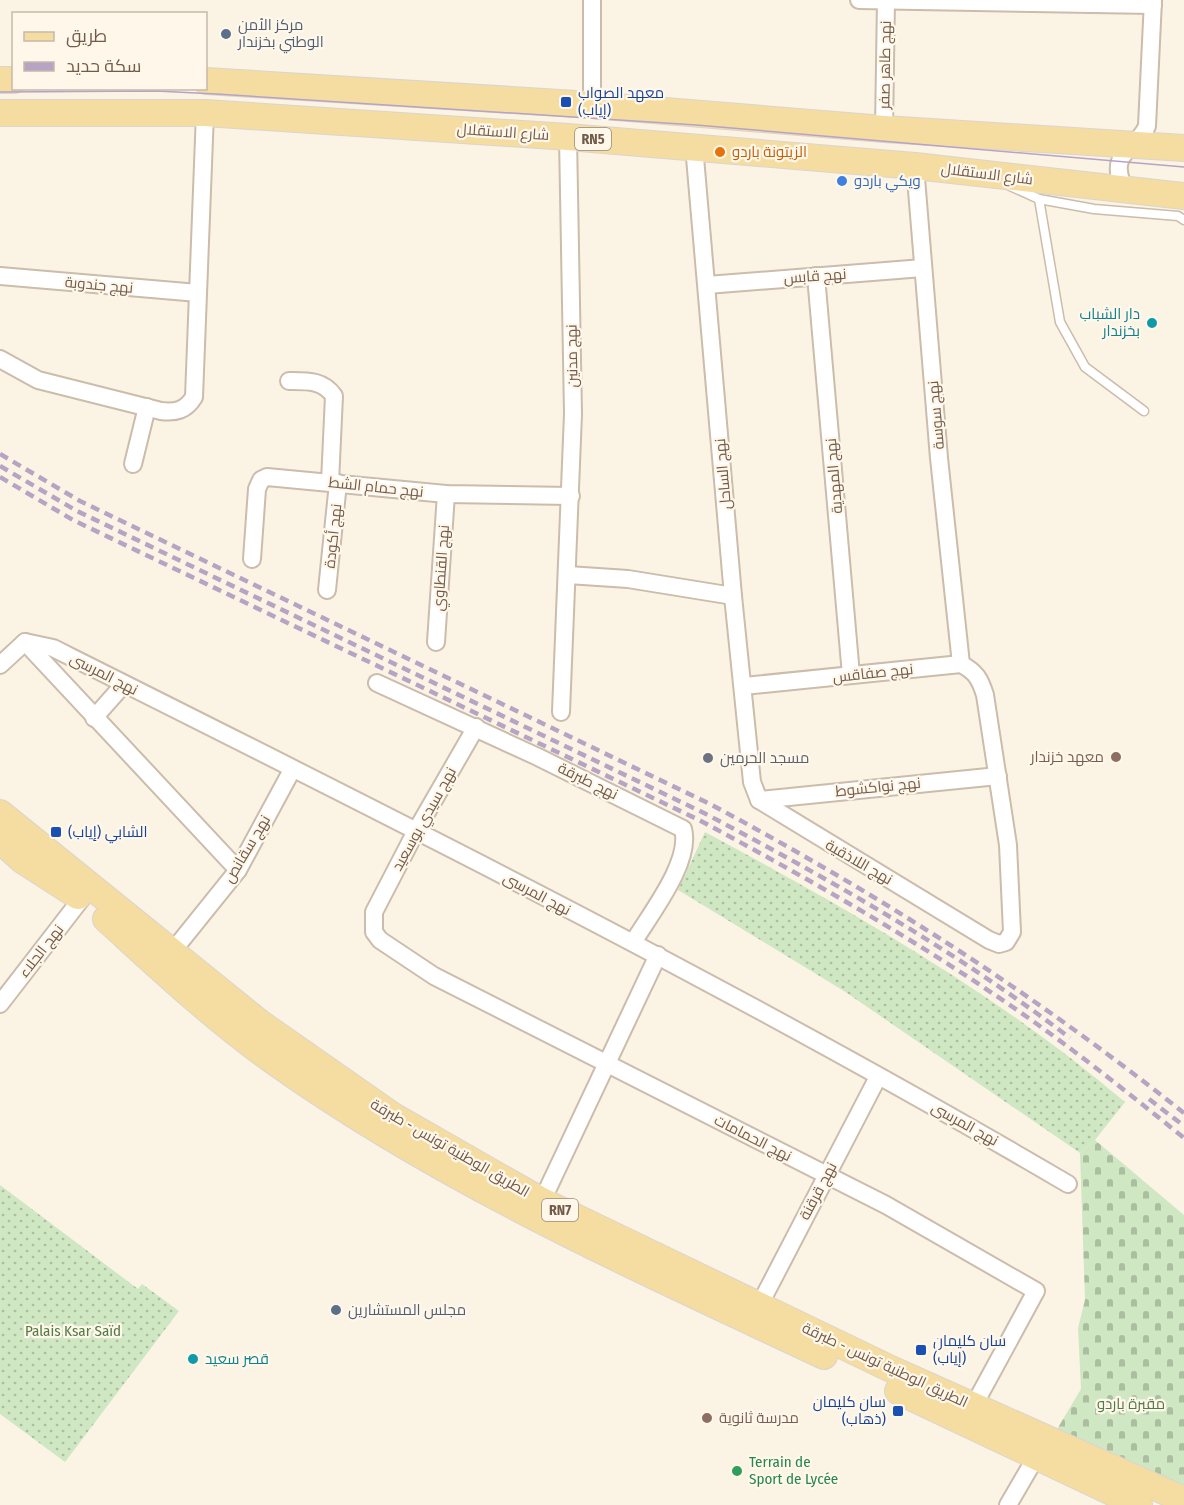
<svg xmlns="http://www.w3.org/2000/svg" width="1184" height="1505" font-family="'Fira Sans Condensed',Cairo,sans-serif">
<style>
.grass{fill:url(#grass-dots)}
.cemetery{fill:url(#cemetery-stones)}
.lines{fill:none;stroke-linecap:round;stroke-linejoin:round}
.lane-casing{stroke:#cbbcab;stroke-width:11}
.street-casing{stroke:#cbbcab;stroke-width:20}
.primary-casing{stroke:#dad5d0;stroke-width:28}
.lane{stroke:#fff;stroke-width:8}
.street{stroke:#fff;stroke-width:16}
.primary{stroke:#f5dca0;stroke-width:26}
.tram{stroke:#b7a3c3;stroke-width:1.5}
.rail{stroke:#b7a3c3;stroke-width:4.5;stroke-dasharray:9 6;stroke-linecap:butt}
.service-dot{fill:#5c6f8a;stroke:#fef7ea;stroke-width:2}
.transit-dot{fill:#1a4fb4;stroke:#fef7ea;stroke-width:2}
.food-dot{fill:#e8710a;stroke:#fef7ea;stroke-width:2}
.shop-dot{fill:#3f7fe0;stroke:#fef7ea;stroke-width:2}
.culture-dot{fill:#0f9aa8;stroke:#fef7ea;stroke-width:2}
.education-dot{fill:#8d6e63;stroke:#fef7ea;stroke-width:2}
.worship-dot{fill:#6b7280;stroke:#fef7ea;stroke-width:2}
.leisure-dot{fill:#2e9e5b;stroke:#fef7ea;stroke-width:2}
.labels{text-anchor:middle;stroke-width:4.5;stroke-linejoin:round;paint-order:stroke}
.shield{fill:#fef7ea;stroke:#9b8a7b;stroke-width:1.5}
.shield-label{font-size:14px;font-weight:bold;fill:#715c4b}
.service-label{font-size:15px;fill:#4e5e75;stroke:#fef7ea;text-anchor:start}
.street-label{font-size:15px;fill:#715c4b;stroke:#fef7ea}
.transit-label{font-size:15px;fill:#164399;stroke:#fef7ea;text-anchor:start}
.food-label{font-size:15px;fill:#c56008;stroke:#fef7ea;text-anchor:start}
.shop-label{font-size:15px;fill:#366cbe;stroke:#fef7ea;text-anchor:start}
.culture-label{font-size:15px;fill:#0d838f;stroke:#fef7ea;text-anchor:end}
.education-label{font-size:15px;fill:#785e54;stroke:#fef7ea;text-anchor:end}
.worship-label{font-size:15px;fill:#5b616d;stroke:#fef7ea;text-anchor:start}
.park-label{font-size:15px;fill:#537b47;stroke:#fef7ea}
.leisure-label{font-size:15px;fill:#27864d;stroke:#fef7ea;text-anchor:start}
</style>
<defs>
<pattern id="grass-dots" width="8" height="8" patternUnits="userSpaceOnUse" patternTransform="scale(1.5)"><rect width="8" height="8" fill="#cfe7c3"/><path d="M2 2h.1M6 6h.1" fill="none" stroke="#acbea0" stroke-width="1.8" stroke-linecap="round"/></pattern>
<pattern id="cemetery-stones" width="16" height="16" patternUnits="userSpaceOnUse" patternTransform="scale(1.5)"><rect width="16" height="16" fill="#cfe7c3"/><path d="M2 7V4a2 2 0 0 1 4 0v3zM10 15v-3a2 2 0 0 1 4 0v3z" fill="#acbea0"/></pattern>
</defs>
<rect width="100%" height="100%" fill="#fbf4e4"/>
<!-- grass -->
<g class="grass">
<path d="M705,832C854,912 996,993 1125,1102L1095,1140L1080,1153L844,991L678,890Z"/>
<polygon points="0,1185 138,1289 142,1284 179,1311 65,1462 0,1414"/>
</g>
<!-- cemetery -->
<polygon class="cemetery" points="1095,1140 1184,1215 1184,1489 1056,1431 1081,1389 1078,1328 1085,1300 1080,1153"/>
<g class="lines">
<defs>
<g id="lane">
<polyline points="1010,186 1039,199 1094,209 1178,216 1184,220"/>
<polyline points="1039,199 1060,322 1085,367 1144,411"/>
</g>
<g id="street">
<polyline points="859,0 1153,5"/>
<polyline points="592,105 592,0"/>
<polyline points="884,129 886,0"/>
<polyline points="694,146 733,596 752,782 759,800"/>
<polyline points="915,166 939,458 961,664"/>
<path d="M1134,191L1122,183C1109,151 1138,149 1147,126L1153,0"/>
<polyline points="0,276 198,293"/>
<polyline points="816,276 851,675"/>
<polyline points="707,285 923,268"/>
<path d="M0,359L38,380L161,411C176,413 186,410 194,397L205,113"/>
<path d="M289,381C307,381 323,380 334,396L330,482"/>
<polyline points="133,464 147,407"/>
<polyline points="252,559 257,489 261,480 267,477 446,494 571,496"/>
<polyline points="568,575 628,579 733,596"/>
<polyline points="327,590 338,483"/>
<polyline points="25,642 238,870"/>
<polyline points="436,642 446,494"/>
<path d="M0,665L25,642L53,648C395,819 738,990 1068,1184"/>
<path d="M377,683L538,757L683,829C692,861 651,913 634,941"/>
<path d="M744,686L961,664C976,672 980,679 985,695L1008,845L1012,932L1006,942L999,944L989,940L759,800"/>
<polyline points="561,712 573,414 568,137"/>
<polyline points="94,718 124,684"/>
<polyline points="476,727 416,831 374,912 374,932 380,940 434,976 886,1205 1036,1291 973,1407"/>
<polyline points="759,800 998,776"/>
<polyline points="172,952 238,870 292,770"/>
<polyline points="0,1004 82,898"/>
<polyline points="542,1201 658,955"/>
<polyline points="759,1306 878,1077"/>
<polyline points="1008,1505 1036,1457"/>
</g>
<g id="primary">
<polyline points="0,80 14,80"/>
<polyline points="206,81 592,105 884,129 1184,148"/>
<polyline points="0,113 205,113 568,137 915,166 1184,196"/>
<polyline points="0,813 260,1023 393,1116 542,1201 893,1370 1184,1500"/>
<polyline points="0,840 22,860 78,896"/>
<path d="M106,919C160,968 213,1018 272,1060C443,1182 635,1267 824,1356"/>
<polyline points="898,1391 1139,1505"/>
</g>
</defs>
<!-- lane casing -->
<use href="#lane" class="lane-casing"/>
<!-- street casing -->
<use href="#street" class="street-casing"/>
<!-- primary casing -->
<use href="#primary" class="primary-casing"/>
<!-- lane -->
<use href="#lane" class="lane"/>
<!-- street -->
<use href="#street" class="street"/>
<!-- primary -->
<use href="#primary" class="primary"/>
<!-- tram -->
<polyline class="tram" points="0,92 156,91 216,94 696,125 1184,167"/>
<!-- rail -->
<g class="rail">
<path d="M0,454L80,501L710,804C880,895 1033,993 1184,1113"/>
<path d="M0,466L77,511L704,813C831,880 956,951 1070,1038"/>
<path d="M0,477L73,520L699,820C815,882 930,948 1037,1024C1087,1060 1136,1099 1184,1138"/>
<polyline points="1149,1099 1184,1126"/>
</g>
</g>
<!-- markers -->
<g class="service-dot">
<circle cx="226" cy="34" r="6"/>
<circle cx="336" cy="1310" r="6"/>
</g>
<g class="transit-dot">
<rect x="560" y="96" width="12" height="12" rx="3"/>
<rect x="50" y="826" width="12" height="12" rx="3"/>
<rect x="915" y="1344" width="12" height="12" rx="3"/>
<rect x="892" y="1405" width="12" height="12" rx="3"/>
</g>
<circle class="food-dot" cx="720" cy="152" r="6"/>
<circle class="shop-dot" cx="842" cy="181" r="6"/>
<g class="culture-dot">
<circle cx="1152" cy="323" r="6"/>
<circle cx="193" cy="1359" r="6"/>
</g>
<g class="education-dot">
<circle cx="1116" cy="757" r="6"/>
<circle cx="707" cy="1418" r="6"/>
</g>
<circle class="worship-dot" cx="708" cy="758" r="6"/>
<circle class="leisure-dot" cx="737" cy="1471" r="6"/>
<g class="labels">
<!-- shield labels -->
<g class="shield">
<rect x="575" y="128" width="36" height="22" rx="4.5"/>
<rect x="542" y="1199" width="36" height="22" rx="4.5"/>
</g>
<g class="shield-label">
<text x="593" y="144">RN5</text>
<text x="560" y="1215">RN7</text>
</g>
<!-- service labels -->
<g class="service-label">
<text x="238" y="30">مركز الأمن<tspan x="238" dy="17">الوطني بخزندار</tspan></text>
<text x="348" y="1315">مجلس المستشارين</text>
</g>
<!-- street labels -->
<g class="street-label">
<text transform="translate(885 65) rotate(-89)" y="5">نهج طاهر صفر</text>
<text transform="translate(503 132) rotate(4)" y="5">شارع الاستقلال</text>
<text transform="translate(987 174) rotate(7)" y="5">شارع الاستقلال</text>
<text transform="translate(815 276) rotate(-4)" y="5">نهج قابس</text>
<text transform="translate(99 285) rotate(5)" y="5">نهج جندوبة</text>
<text transform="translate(572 356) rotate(-91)" y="5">نهج مدنين</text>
<text transform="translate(936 415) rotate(-95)" y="5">نهج سوسة</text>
<text transform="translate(723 474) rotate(-95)" y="5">نهج الساحل</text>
<text transform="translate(834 476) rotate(-95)" y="5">نهج المهدية</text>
<text transform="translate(376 487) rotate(6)" y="5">نهج حمام الشط</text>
<text transform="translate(333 536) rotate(-84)" y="5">نهج أكودة</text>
<text transform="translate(441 568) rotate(-86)" y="5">نهج القنطاوي</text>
<text transform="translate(873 673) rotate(-6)" y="5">نهج صفاقس</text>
<text transform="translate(104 674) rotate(27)" y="5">نهج المرسى</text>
<text transform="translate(588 781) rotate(26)" y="5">نهج طبرقة</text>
<text transform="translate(878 787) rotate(-6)" y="5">نهج نواكشوط</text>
<text transform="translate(424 819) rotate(-61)" y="5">نهج سيدي بوسعيد</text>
<text transform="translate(247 849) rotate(-59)" y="5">نهج سقانص</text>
<text transform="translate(859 862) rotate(30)" y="5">نهج اللاذقية</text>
<text transform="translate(537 894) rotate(28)" y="5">نهج المرسى</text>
<text transform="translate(41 951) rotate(-52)" y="5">نهج الجلاء</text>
<text transform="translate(965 1124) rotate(29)" y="5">نهج المرسى</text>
<text transform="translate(753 1138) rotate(27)" y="5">نهج الحمامات</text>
<text transform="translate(450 1148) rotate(30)" y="5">الطريق الوطنية تونس - طبرقة</text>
<text transform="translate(818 1191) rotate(-62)" y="5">نهج قرقنة</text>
<text transform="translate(885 1365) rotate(25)" y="5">الطريق الوطنية تونس - طبرقة</text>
</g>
<!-- transit labels -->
<g class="transit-label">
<text x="578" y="98">معهد الصواب<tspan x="578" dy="17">(إياب)</tspan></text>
<text x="68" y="837">الشابي (إياب)</text>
<text x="933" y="1346">سان كليمان<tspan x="933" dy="17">(إياب)</tspan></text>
<text x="886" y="1407" text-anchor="end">سان كليمان<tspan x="886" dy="17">(ذهاب)</tspan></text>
</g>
<!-- food labels -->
<g class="food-label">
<text x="732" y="157">الزيتونة باردو</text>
</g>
<!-- shop labels -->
<g class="shop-label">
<text x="854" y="186">ويكي باردو</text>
</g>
<!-- culture labels -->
<g class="culture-label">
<text x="1140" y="319">دار الشباب<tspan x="1140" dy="17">بخزندار</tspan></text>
<text x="205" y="1364" text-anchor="start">قصر سعيد</text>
</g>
<!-- education labels -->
<g class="education-label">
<text x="1104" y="762">معهد خزندار</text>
<text x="719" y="1423" text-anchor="start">مدرسة ثانوية</text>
</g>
<!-- worship labels -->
<g class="worship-label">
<text x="720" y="763">مسجد الحرمين</text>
</g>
<!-- park labels -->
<g class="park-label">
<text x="73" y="1336">Palais Ksar Saïd</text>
<text x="1131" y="1409">مقبرة باردو</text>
</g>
<!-- leisure labels -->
<g class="leisure-label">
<text x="749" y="1467">Terrain de<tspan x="749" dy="17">Sport de Lycée</tspan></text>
</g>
</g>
<!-- legend -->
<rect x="12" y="12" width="195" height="78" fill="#fef7ea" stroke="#c6b9aa" stroke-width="1.5"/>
<rect x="24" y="32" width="30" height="9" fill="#f5dca0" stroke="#c6b9aa" stroke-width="1.5"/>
<text x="66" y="42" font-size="18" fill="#715c4b">طريق</text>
<rect x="24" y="62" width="30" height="9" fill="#b7a3c3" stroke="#c6b9aa" stroke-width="1.5"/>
<text x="66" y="72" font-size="18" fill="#715c4b">سكة حديد</text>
</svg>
